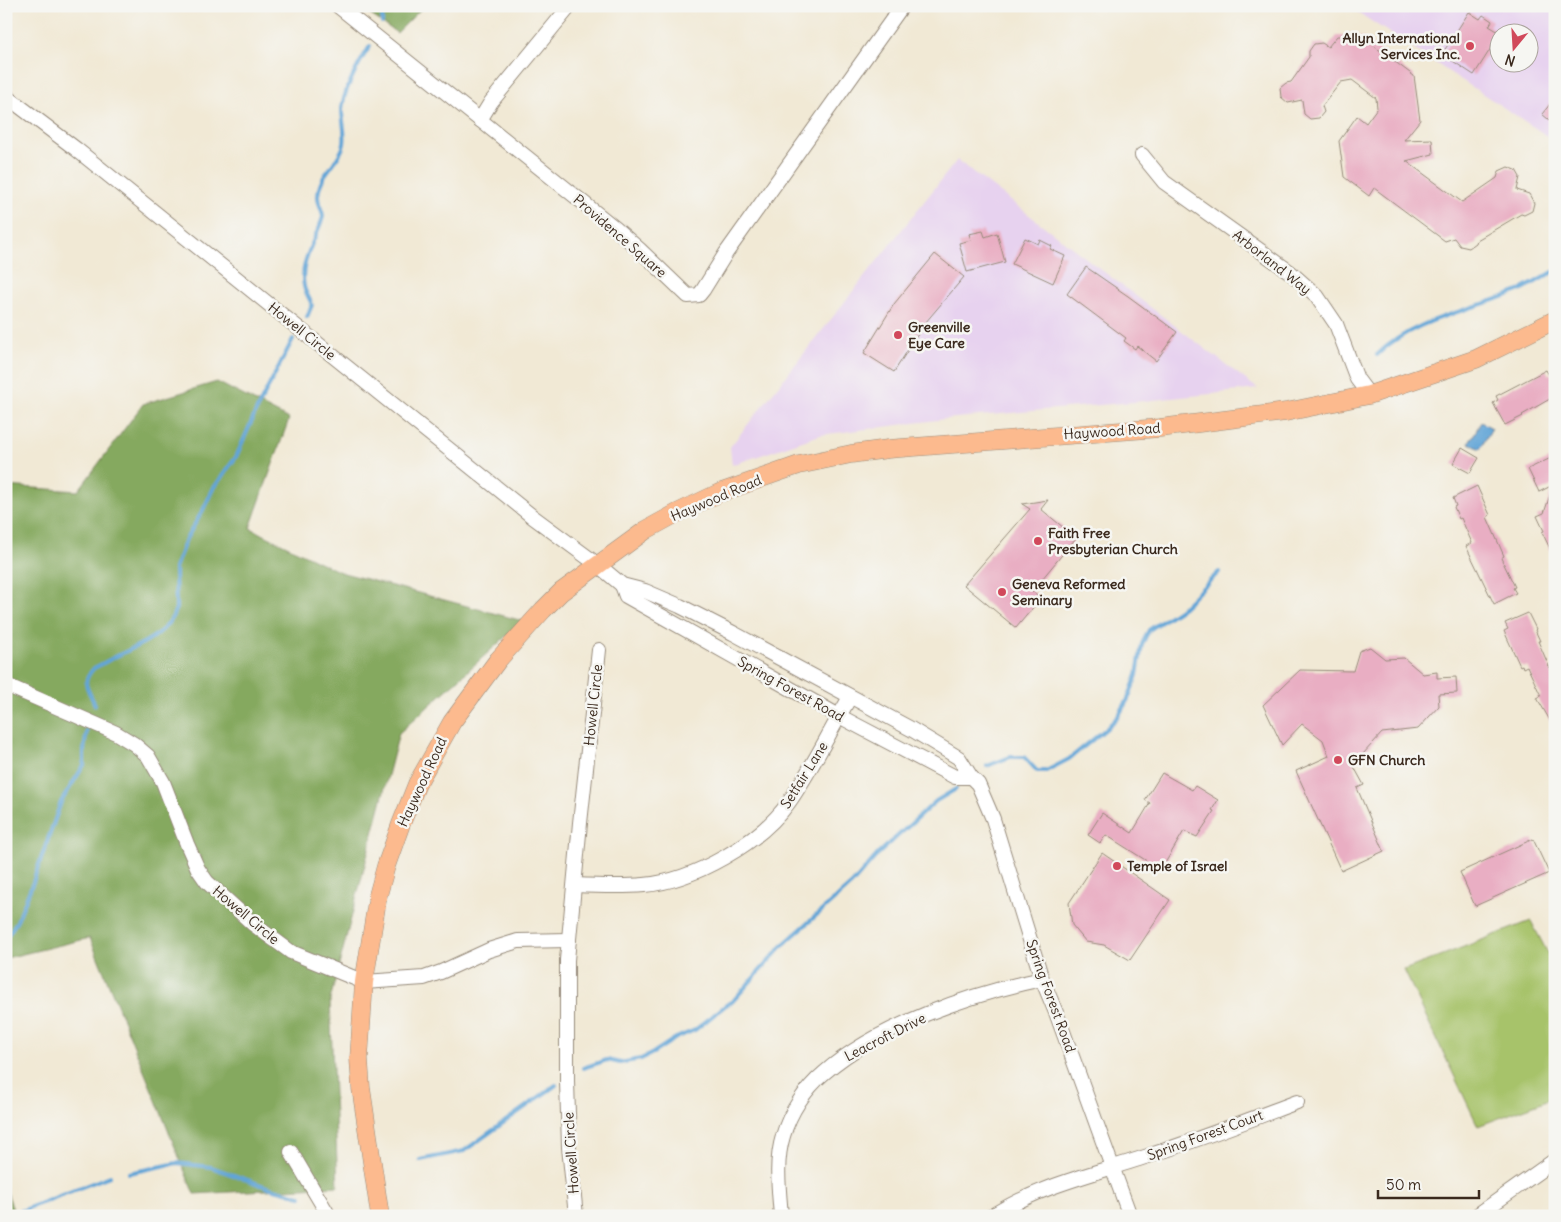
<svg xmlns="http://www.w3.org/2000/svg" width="1561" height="1222" font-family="Delius,sans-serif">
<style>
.built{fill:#e7d2ef;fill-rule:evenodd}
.green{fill:#a7c36a;stroke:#717644}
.forest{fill:#85a95e;stroke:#606a3e}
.water{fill:#62a5d7;stroke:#4e687a}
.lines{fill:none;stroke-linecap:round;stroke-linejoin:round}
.stream{stroke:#62a5d7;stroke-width:4}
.building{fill:#e9aec3}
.minor-casing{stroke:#968a7a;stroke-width:16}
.major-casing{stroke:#968a7a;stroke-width:19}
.minor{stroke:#fff;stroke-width:14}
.major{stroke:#fcba8e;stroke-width:18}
.poi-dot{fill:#d1495b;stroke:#f6f6f2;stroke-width:2}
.labels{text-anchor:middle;stroke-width:5;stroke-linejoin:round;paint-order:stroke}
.poi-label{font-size:14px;font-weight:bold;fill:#3b2a1e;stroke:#f6f6f2;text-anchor:start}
.street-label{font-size:14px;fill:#3b2a1e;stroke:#f6f6f2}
</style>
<rect width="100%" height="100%" fill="#f6f6f2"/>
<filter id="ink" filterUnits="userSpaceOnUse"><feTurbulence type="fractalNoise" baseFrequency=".02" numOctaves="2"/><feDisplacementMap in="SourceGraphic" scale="10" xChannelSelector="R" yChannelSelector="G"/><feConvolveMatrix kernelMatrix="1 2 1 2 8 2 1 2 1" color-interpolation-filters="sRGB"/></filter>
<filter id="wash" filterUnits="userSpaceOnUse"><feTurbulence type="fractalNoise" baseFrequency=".0096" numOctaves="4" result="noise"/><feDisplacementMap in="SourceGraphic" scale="20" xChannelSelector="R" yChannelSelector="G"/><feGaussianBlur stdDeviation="1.12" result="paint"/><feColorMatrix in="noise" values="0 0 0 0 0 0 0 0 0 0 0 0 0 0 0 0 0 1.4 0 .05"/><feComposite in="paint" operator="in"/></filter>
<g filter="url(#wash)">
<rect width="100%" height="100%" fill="#f1e9d5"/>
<!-- built -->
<g class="built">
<path d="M1348,6H1555V141ZM1498,32H1528V62H1498Z"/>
<polygon points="957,160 1258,389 1134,402 945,419 820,435 732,465 730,447"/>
</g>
<!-- green -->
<polygon class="green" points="1531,921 1555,967 1555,1097 1478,1126 1404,970"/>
<!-- forest -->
<g class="forest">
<polygon points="358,6 424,6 397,33"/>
<polygon points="217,382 289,419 250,528 340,572 523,621 399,733 330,1000 338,1186 194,1194 90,938 6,958 6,486 78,491 143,404"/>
<polygon points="6,1189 15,1216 6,1216"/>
</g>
<!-- water -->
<polygon class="water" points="1481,422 1492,428 1480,449 1469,443"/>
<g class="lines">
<!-- stream -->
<g class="stream">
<polyline points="382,23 383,6"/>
<path d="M307,317L312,305C310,298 305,293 304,286C299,262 316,239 323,217C323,209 317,204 318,195C320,172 340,162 344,144C346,132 342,121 342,109C344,89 359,63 370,46"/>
<path d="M1377,355C1415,317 1473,311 1521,290C1533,284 1544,277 1555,271"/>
<path d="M95,705C89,689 79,684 94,668C104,663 114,657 125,652C146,642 169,632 176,608L175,568L186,539L203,510L213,489L236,457L257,409L293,339"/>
<polyline points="987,766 1010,757 1024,757 1037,771 1046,771 1069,759 1107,728 1119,715 1128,699 1137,675 1142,644 1149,630 1183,607 1219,572"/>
<polyline points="6,938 17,921 33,882 61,802 84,765 84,750 87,730"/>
<polyline points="583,1068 607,1060 620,1063 641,1059 653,1053 676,1038 695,1030 726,1005 732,1002 785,943 852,884 878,854 936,801 956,789"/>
<polyline points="420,1160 464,1151 556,1085"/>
<polyline points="129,1173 177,1163 211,1167 267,1187 301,1196"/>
<polyline points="8,1216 110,1176"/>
</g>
</g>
<g id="blocks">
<!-- building -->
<g class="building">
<polygon points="1469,12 1480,19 1483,15 1492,21 1489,26 1499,32 1498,37 1474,75 1442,54"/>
<polygon points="1337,36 1344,36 1348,39 1362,37 1414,76 1420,120 1404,140 1432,139 1433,154 1406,161 1462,202 1497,178 1499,171 1508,167 1516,170 1520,177 1517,190 1529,194 1534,203 1532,211 1524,215 1521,214 1477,240 1476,243 1469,248 1460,246 1454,238 1445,241 1374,188 1369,196 1344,177 1339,141 1357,116 1366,123 1377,108 1376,98 1352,80 1341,82 1322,106 1324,112 1319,118 1310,119 1304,114 1302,100 1288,103 1281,97 1280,88 1286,83 1291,82 1309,57 1309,51 1314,44 1322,43 1328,47"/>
<polygon points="1555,98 1555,125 1542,114"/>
<polygon points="983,231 985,237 997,233 1005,262 967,272 959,243 971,240 969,234"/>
<polygon points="1025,238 1038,244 1040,240 1052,246 1050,249 1065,256 1053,283 1012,264"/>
<polygon points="935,254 964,277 925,323 894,372 864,353 894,304"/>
<polygon points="1086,267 1128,296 1177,332 1156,361 1137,346 1135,349 1124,341 1126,338 1067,294"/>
<polygon points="1546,370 1549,375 1551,373 1555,380 1555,396 1522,415 1523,416 1505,425 1493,403 1498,400 1496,396"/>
<polygon points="1462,448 1479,458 1470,473 1453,464"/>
<polygon points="1555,456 1555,484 1539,492 1528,469"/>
<polygon points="1477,486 1490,515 1487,517 1504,556 1501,558 1515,587 1513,588 1516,593 1494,604 1466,546 1472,543 1461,518 1459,519 1454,507 1456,506 1453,498"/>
<polygon points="1553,486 1555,487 1555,559 1542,532 1544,531 1537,516 1544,513"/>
<polygon points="1048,500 1041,509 1076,538 1032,591 1041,598 1016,628 964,585 1030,509 1022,504"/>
<polygon points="1528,613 1536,629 1535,630 1540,641 1538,641 1555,680 1555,729 1537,698 1541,696 1527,666 1523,668 1522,665 1520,666 1504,631 1508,629 1505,623"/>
<polygon points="1370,647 1385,659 1404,658 1423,674 1437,672 1437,678 1456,677 1457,693 1438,694 1439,706 1418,729 1382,733 1353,765 1364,785 1357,788 1384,851 1341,871 1296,771 1329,756 1323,740 1302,724 1282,745 1263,705 1300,670 1353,671 1359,651"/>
<polygon points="1162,773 1192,790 1195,786 1218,800 1212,810 1214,811 1197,837 1184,831 1161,870 1106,835 1100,843 1088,835 1102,813 1132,833 1150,803 1145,800"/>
<polygon points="1533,839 1549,873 1475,906 1460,872"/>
<polygon points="1102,853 1170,900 1130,960 1104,945 1086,942 1072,925 1069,903"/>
</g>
</g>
</g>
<g filter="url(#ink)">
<use href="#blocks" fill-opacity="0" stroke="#968a7a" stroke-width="1"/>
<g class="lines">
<defs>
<g id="minor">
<polyline points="338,6 616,229 640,250 688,296 699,295 703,290 726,253 902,6"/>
<polyline points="6,96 76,149 533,517 598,565 622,585 645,591 680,606 733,633 911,729 959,758 971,777 978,784 993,819 1042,979 1057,1015 1130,1216"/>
<polyline points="480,120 491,102 570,6"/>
<polyline points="1142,155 1164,182 1290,272 1317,296 1336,324 1357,379 1369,395"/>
<polyline points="622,585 626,596 839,716 955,777 971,777"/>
<polyline points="6,685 116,733 134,744 148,756 163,782 187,844 198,869 207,882 253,924 291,952 364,982 424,978 441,972 489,950 518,941 569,940"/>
<path d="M575,885C598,886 621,887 644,885C693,881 760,843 789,802C812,769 830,731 850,697"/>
<polyline points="291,1152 329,1216"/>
<polyline points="576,1216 569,1147 567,1081 567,960 580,823 599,650"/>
<path d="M781,1216C779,1190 775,1162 783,1136C790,1112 805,1089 824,1073C879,1025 971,994 1042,979"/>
<path d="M992,1216C1040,1185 1098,1173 1151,1155C1200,1139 1249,1120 1297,1102"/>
<polyline points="1476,1216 1555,1160"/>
</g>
<polyline id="major" points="380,1216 361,1088 359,1059 364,982 378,895 386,866 401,824 417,784 452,722 498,660 543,610 561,592 646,530 677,513 719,493 799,465 851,454 888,449 1160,428 1286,412 1369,395 1476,359 1555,320"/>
</defs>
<!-- minor casing -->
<use href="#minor" class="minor-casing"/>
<!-- major casing -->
<use href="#major" class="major-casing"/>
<!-- minor -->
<use href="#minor" class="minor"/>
<!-- major -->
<use href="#major" class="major"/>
</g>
</g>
<!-- markers -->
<g class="poi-dot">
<circle cx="1470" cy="46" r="5"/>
<circle cx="898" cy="335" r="5"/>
<circle cx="1038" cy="541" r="5"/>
<circle cx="1002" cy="592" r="5"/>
<circle cx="1338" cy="760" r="5"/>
<circle cx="1117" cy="866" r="5"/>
</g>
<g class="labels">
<!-- poi labels -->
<g class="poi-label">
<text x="1460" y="43" text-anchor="end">Allyn International<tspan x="1460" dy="16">Services Inc.</tspan></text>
<text x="908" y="332">Greenville<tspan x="908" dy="16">Eye Care</tspan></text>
<text x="1048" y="538">Faith Free<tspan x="1048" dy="16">Presbyterian Church</tspan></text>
<text x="1012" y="589">Geneva Reformed<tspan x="1012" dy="16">Seminary</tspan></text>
<text x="1348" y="765">GFN Church</text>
<text x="1127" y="871">Temple of Israel</text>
</g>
<!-- street labels -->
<g class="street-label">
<text transform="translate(620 236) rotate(41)" y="5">Providence Square</text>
<text transform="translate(1272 262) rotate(38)" y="5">Arborland Way</text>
<text transform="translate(302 331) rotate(39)" y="5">Howell Circle</text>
<text transform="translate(1112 431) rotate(-4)" y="5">Haywood Road</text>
<text transform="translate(716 498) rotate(-23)" y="5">Haywood Road</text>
<text transform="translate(791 689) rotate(29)" y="5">Spring Forest Road</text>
<text transform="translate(593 705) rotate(-84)" y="5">Howell Circle</text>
<text transform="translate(804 775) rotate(-58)" y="5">Setfair Lane</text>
<text transform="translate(422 782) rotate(-65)" y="5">Haywood Road</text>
<text transform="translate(246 915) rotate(40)" y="5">Howell Circle</text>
<text transform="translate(1051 996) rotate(70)" y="5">Spring Forest Road</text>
<text transform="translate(885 1037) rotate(-27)" y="5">Leacroft Drive</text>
<text transform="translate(1205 1135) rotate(-20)" y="5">Spring Forest Court</text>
<text transform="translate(571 1153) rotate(-94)" y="5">Howell Circle</text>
</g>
</g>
<!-- margin -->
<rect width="1561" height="1222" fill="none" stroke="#f6f6f2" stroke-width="25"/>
<!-- north arrow -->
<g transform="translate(1514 48) rotate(198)"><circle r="24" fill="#f6f6f2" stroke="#aba49d"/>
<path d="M0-4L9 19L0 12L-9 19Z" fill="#d1495b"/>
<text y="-8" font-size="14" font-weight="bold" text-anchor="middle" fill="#3b2a1e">N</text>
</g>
<!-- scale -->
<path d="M1378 1190v8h101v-8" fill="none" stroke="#3b2a1e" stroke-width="2.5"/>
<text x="1386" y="1190" font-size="15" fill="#3b2a1e" stroke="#f6f6f2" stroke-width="4" paint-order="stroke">50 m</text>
</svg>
